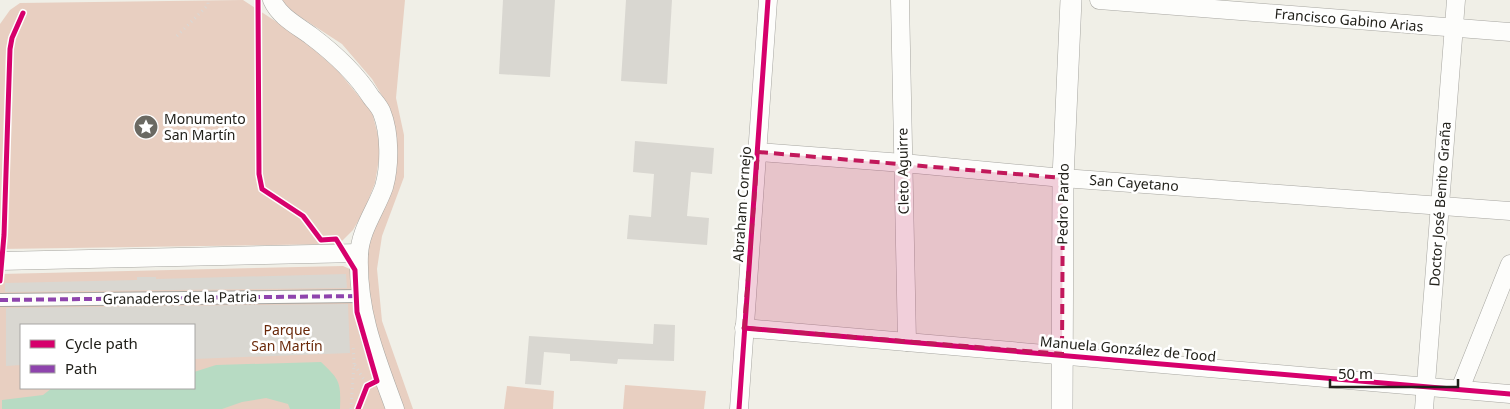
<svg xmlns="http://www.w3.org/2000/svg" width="1510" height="409" font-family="'Noto Sans',sans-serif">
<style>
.green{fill:#e8cfc1;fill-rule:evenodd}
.water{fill:#b7dbc3}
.building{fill:#d9d7d1}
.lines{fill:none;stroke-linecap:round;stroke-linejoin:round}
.pedestrian-casing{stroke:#a7a6a1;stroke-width:14}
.minor-casing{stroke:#a7a6a1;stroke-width:19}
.tertiary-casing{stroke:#a7a6a1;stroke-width:22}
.path{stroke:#d8d8d6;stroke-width:3;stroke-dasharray:1 4;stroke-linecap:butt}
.pedestrian{stroke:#fdfdfb;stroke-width:12}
.minor{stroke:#fdfdfb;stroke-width:18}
.tertiary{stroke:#fdfdfb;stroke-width:21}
.quiet{stroke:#8e44ad;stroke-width:4;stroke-dasharray:8 4;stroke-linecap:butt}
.cycleway-casing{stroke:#fff;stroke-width:8}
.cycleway{stroke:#d6006c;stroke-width:5}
.marked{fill:#c2185b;fill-opacity:0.2;stroke:#c2185b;stroke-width:4;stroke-dasharray:10 6;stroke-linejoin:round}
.labels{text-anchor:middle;stroke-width:5;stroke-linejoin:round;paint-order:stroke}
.street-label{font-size:14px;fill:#22211b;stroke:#fff}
.poi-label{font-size:14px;fill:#22211b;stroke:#fff;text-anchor:start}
.park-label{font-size:14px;fill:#6a290a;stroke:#fff}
</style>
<rect width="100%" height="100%" fill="#f0efe7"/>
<!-- green -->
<g class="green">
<polygon points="243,0 300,37 338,71 372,112 381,147 375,183 364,211 353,230 339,244 0,249 0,24 10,10 20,3"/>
<polygon points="281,0 405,0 396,98 404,135 404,177 382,236 377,269 382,321 413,409 403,409 371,317 366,269 368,249 374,228 392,189 396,166 395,130 390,109 372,79 342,44 285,7"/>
<path d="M343,266L350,269L354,277L386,409H0V274ZM21,325H194V388H21Z"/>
<polygon points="625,385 706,391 704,409 623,409"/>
<polygon points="507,386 554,391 553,409 504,409"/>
</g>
<!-- water -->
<path class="water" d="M321,362C340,380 341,382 340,409H290L288,404L266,398L242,402L222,409H2V400L43,395L52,388H194V372L216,365Z"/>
<!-- building -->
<g class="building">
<polygon points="503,0 555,0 550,77 499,74"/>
<polygon points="626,0 672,0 667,84 621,81"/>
<polygon points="635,141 714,148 712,174 691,172 687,216 709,218 707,245 627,239 629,215 651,217 654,174 633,172"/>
<polygon points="346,274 347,288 5,292 5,283 137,280 137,277 156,277 156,279"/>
<polygon points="348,304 350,353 194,359 194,325 21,325 21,365 6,366 6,308"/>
<polygon points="654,324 675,325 674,361 618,359 617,364 578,361 570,361 570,354 544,352 541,385 525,384 529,336 653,344"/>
</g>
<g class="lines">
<defs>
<polyline id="pedestrian" points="0,300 361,296"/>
<g id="minor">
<path d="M272,0C279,16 296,25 310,35C334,53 355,72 371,97C375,102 380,107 382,113C390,133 390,166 384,187C376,210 360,230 359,255C357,312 376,357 395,409"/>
<polyline points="900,0 907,342"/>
<polyline points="1099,0 1510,32"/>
<polyline points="758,152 903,163 1063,178 1510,211"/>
<polyline points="0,261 359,253"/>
<polyline points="744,328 1510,394"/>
<polyline points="1460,389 1510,264"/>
<polyline points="739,409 768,0"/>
<polyline points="1424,409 1456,0"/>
</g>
<polyline id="tertiary" points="1062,409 1063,178 1071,0"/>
</defs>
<!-- pedestrian casing -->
<use href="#pedestrian" class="pedestrian-casing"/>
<!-- minor casing -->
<use href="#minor" class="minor-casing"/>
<!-- tertiary casing -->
<use href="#tertiary" class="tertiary-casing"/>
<!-- path -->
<g class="path">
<polyline points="177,36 208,5 208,0"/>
<polyline points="355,365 367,385"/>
<polyline points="351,409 354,364 353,344"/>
</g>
<!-- pedestrian -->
<use href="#pedestrian" class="pedestrian"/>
<!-- minor -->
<use href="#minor" class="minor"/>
<!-- tertiary -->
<use href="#tertiary" class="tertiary"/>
<!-- quiet -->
<polyline class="quiet" points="0,300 360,296"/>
<defs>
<g id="cycleway">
<polyline points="258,0 259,174 262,189 303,216 321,240 336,239 355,270 357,312 377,381 367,386 358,409"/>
<polyline points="0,281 4,235 10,49 12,38 23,13"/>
<polyline points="744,328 1510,394"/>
<polyline points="739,409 768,0"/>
</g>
</defs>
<!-- cycleway casing -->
<use href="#cycleway" class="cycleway-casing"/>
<!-- cycleway -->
<use href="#cycleway" class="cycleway"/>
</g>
<!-- marked area -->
<path class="marked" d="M758,152L1063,178L1062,354L744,328Z"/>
<!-- icons -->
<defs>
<symbol id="sight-disc" viewBox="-11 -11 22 22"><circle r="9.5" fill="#6a6962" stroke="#fff"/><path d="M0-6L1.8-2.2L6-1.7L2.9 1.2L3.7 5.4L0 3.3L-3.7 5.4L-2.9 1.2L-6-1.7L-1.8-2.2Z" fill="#fff"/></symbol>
</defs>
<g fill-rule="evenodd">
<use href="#sight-disc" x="132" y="113" width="28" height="28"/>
</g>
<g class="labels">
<!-- street labels -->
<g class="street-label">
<text transform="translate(1349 20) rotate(5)" y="5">Francisco Gabino Arias</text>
<text transform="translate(903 171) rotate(-91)" y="5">Cleto Aguirre</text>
<text transform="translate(1134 183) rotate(4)" y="5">San Cayetano</text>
<text transform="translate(742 204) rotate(-86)" y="5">Abraham Cornejo</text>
<text transform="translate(1063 204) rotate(-89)" y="5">Pedro Pardo</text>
<text transform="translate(1440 204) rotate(-86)" y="5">Doctor José Benito Graña</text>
<text transform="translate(180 298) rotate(-1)" y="5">Granaderos de la Patria</text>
<text transform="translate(1128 349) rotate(5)" y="5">Manuela González de Tood</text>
</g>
<!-- poi labels -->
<g class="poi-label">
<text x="164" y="124">Monumento<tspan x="164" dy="16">San Martín</tspan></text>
</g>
<!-- park labels -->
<g class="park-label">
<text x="287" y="335">Parque<tspan x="287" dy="16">San Martín</tspan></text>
</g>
</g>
<!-- legend -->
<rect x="20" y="324" width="175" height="65" fill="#ffffff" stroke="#a7a6a4"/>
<rect x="30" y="340" width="25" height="8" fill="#d6006c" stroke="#a7a6a4"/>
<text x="65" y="349" font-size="15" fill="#22211b">Cycle path</text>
<rect x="30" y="365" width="25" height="8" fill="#8e44ad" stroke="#a7a6a4"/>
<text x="65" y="374" font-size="15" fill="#22211b">Path</text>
<!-- scale -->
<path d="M1330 379v8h128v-8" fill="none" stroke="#22211b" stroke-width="2.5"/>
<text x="1338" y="379" font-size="15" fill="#22211b" stroke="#ffffff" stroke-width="4" paint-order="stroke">50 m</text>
</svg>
